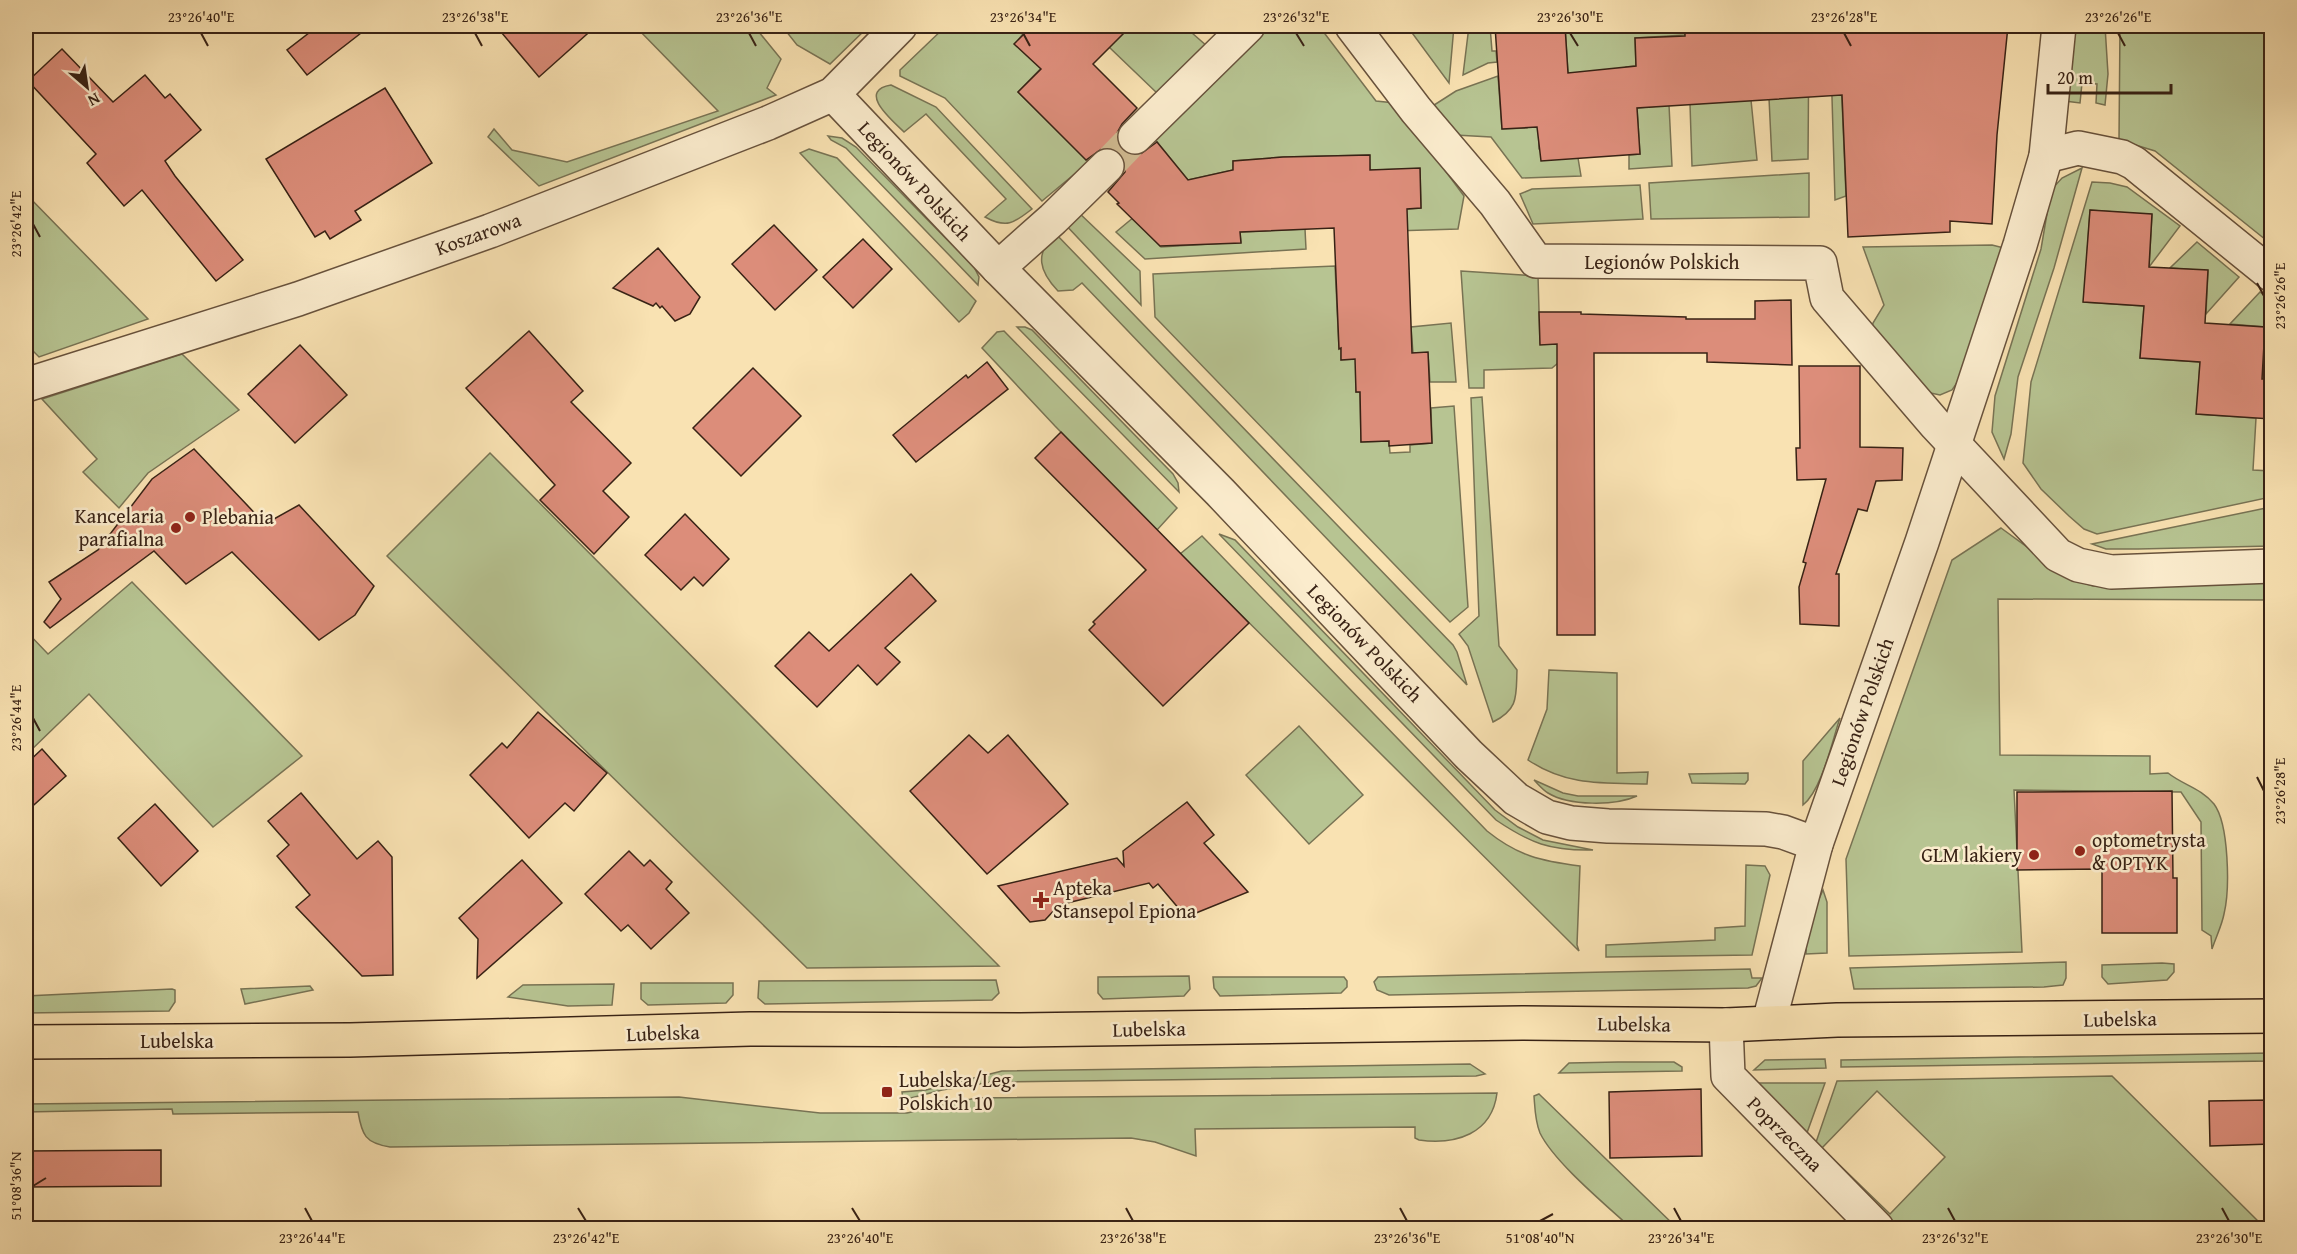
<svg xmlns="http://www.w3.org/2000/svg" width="2297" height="1254" font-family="'Gentium Book Plus',serif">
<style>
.green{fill:#b7c492;stroke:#787354;stroke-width:1.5;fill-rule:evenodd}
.building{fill:#dc8d7a;stroke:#382215;stroke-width:1.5}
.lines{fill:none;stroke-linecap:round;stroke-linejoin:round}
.minor-tunnel{stroke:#d2bc93;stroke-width:33;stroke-dasharray:33 16;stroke-linecap:butt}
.minor-casing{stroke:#68523c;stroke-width:36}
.major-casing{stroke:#382215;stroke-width:36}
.minor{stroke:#fbeccd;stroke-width:33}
.major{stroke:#f9e2b2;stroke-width:33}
.ticks{fill:none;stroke:#382215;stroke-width:2}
.poi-dot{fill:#8f2418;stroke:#fbeccd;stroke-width:2}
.labels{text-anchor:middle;stroke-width:5;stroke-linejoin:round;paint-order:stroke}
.street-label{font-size:20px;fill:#382215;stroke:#fbeccd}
.poi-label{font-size:20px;fill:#382215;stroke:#fbeccd;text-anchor:start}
.neatline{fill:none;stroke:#382215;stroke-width:2}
.ticks-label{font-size:15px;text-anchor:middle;fill:#382215}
</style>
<rect width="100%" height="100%" fill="#f9e2b2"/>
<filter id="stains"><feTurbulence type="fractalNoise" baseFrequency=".00333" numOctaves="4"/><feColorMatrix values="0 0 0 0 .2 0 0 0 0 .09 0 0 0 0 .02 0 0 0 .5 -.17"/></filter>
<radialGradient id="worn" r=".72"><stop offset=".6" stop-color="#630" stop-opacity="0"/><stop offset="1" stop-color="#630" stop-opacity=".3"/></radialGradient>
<!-- green -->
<g class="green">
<polygon points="635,26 754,26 781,59 767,88 776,95 539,186 488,137 494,129 512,150 567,162 718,111"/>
<polygon points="782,26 869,26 830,64 797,45"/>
<polygon points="946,26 1029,26 1015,44 1047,62 1018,92 1089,162 1042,201 945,98 900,76 900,70"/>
<polygon points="1131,26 1184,26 1208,47 1158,94 1109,47"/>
<polygon points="1266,26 1319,26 1376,101 1395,103 1464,196 1458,229 1393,231 1392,210 1421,208 1420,169 1370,170 1369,155 1283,157 1233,161 1233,170 1188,180 1153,137"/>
<polygon points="1407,26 1454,26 1449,83"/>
<polygon points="1469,26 1490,26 1492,51 1496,51 1497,62 1488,63 1463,75"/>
<polygon points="1565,26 1809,26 1808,159 1772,161 1769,98 1797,97 1792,28 1685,32 1685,35 1635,38 1636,66 1626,67 1627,85 1569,88"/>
<polygon points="2072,26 2105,26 2108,74 2105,105 2096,103 2097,84 2082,83 2080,103 2065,101"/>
<polygon points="2120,26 2271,26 2271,244 2155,151 2119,140"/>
<polygon points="1830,29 1839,29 1846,196 1835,200"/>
<polygon points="1498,76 1502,129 1527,128 1538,118 1539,149 1578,158 1581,176 1522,178 1491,137 1455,135 1431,107 1456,91"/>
<path d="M891,85L936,107L1032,209C1014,223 1007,229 985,217L1006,199L926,114L904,132C893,121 856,91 891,85Z"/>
<polygon points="1751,100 1757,160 1692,166 1690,104"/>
<polygon points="1669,105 1672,166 1629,169 1629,155 1640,154 1637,108"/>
<polygon points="828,136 842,138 856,147 974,267 979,277 978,285 846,148 831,140"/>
<polygon points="809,149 837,158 976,301 969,313 959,322 800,153"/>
<polygon points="2082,168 2054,268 2018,377 2011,434 2004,459 1992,432 1995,396 2041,249 2051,190 2062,178"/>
<polygon points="1809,173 1809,217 1651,219 1649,183"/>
<polygon points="2092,182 2110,183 2127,187 2180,226 2149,267 2152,215 2090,210 2084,302 2144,306 2140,358 2200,362 2197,414 2256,418 2253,470 2271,471 2271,497 2097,534 2084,529 2069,516 2041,489 2023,463 2031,382"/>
<polygon points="1640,185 1643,219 1533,224 1520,194 1532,189"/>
<polygon points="26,194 148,319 39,357 26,344"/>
<polygon points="1077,211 1140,271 1141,305 1063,222"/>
<polygon points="1134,217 1161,247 1241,242 1240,232 1305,229 1306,249 1145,259 1116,232"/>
<path d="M1054,232L1453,645L1457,652L1467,685L1082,283L1073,290L1058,291C1039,271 1035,255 1054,232Z"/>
<polygon points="2197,242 2239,277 2206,314 2208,271 2170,268"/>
<polygon points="1992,245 2004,248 1961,377 1952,390 1940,395 1926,392 1871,333 1873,323 1884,305 1863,247"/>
<polygon points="1335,266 1339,348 1341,348 1341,360 1358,359 1356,392 1360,392 1361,442 1389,441 1390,453 1410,452 1410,445 1432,443 1431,408 1454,406 1468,607 1450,622 1155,317 1153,274"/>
<polygon points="1461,271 1538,276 1540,344 1560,344 1569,354 1552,368 1484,370 1484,388 1469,388"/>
<polygon points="2260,292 2271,301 2271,369 2262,379 2265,327 2230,324"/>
<polygon points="1451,323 1456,382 1430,382 1428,353 1413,353 1411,327"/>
<polygon points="1017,327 1025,327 1032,330 1173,474 1178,483 1179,492"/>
<polygon points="1004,331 1177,508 1157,530 1055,426 982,348 997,332"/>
<polygon points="182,354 239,410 148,473 119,508 83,472 97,459 42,399"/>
<path d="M1482,397L1499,646L1517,670C1516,696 1519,709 1493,722L1468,646L1459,634L1479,616L1471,398Z"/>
<polygon points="490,453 999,966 807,968 387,556"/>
<polygon points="2271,507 2271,546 2138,549 2106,549 2092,544"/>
<path d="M2001,528L2071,579L2093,586L2271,583V600L1998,599L2000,755L2150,756V774L2168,773C2183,785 2201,788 2214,804C2229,824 2230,889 2224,914C2222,925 2216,937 2212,949L2211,936L2202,930L2201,822L2181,792L2014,790L2022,952L1849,956L1846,859L1952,560Z"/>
<path d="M1219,534L1235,540L1495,810L1518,827L1543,840L1593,850C1550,851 1530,843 1496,820Z"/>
<path d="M1202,536L1487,831C1518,856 1541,861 1580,866L1577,945L1579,951L1180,554Z"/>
<polygon points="132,582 302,756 213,827 89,694 26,755 26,631 48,654"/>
<path d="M1549,670L1617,673V773L1648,772L1647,784C1602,783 1567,786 1528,760L1547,709Z"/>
<path d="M1840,718C1832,741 1822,790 1803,805V761Z"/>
<polygon points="1299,726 1363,795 1309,844 1246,775"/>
<polygon points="1748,773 1748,780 1745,784 1692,783 1689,774"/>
<path d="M1534,780L1563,793L1578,796H1637C1615,806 1569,806 1548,793C1543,790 1538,784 1534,780Z"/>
<polygon points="1746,865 1765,866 1770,875 1752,955 1606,957 1606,945 1715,940 1715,928 1745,926"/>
<polygon points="1823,890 1827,902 1827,953 1806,954 1807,926"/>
<polygon points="2066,962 2066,978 2063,985 2044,987 1854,989 1850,968"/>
<polygon points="2162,963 2174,964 2174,972 2167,980 2108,984 2102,977 2102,965"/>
<polygon points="1750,969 1752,978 1762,978 1756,986 1748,988 1389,995 1377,990 1374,982 1378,977"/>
<polygon points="1189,976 1190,989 1184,996 1103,999 1098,993 1098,977"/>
<polygon points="1213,977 1344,977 1347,981 1347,987 1341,993 1220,996 1214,988"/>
<polygon points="996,980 999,993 992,1000 765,1004 758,998 759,981"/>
<polygon points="641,983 733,983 733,995 726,1003 648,1005 641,999"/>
<polygon points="614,984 612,1005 568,1006 508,997 523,985"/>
<polygon points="310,986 313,990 245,1004 241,989"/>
<polygon points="172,989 175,990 175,1002 169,1011 26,1013 26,996"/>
<polygon points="2271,1053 2271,1061 1841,1067 1841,1060"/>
<polygon points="1825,1059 1826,1068 1754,1070 1765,1060"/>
<polygon points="1618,1062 1674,1062 1682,1067 1682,1071 1559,1073 1569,1063"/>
<polygon points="1470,1064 1485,1074 1476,1076 992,1082 942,1090 903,1100 902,1092 926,1090 1002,1071"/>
<path d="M2112,1076L2265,1228H1893L1813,1151L1837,1081ZM1877,1091L1945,1157L1890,1214L1822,1148Z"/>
<polygon points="1750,1083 1825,1083 1804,1141"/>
<path d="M1497,1093C1492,1134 1456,1145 1419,1140L1415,1138V1127L1195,1129L1196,1156L1155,1142L1131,1138L390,1147C365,1143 362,1135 358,1112L173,1114L172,1109L26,1112V1104L679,1097L820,1113H907L976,1098Z"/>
<path d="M1539,1094L1677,1228H1631C1606,1205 1554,1162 1540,1133C1535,1121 1535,1109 1534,1096Z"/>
</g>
<!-- building -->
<g class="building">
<polygon points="318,26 370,26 307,75 287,50"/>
<polygon points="496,26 596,26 539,77"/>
<polygon points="1032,26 1131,26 1093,64 1137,108 1122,124 1117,133 1117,142 1121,150 1129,155 1139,155 1157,142 1188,180 1233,170 1233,161 1283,157 1370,155 1370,170 1420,168 1421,208 1407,209 1412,353 1428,352 1432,443 1389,446 1389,441 1361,442 1360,392 1356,392 1355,359 1341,360 1341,348 1339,349 1334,228 1240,232 1241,243 1160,246 1117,204 1119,203 1108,192 1125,172 1125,162 1121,153 1113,148 1103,148 1086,160 1018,92 1041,69 1014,44"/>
<polygon points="1495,26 1565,26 1568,73 1636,66 1635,38 1685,36 1685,33 1753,28 1754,30 1792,28 1793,31 1905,26 2008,26 1997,135 1992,224 1950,221 1950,232 1848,237 1842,95 1637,108 1640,154 1541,161 1537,127 1502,129"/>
<polygon points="62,49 113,102 145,75 165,98 170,94 201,130 165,161 175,176 243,260 216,281 142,190 124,206 87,163 96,154 28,81"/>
<polygon points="385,88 432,163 355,211 361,220 330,239 325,231 315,237 266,159"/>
<polygon points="2090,210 2152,214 2149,267 2208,270 2205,323 2265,327 2262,379 2271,379 2271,419 2196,414 2200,362 2140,358 2144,306 2083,302"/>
<polygon points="774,225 817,270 775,310 732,264"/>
<polygon points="863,239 892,269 853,308 823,277"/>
<polygon points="658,248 700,297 690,314 675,321 662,306 660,308 656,303 653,306 613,288"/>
<polygon points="1791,300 1792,365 1707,362 1707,353 1594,353 1595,635 1557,635 1557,344 1540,345 1539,312 1581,312 1581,314 1686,317 1686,319 1755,319 1755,301"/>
<polygon points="529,331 583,391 571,402 631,463 603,491 629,517 594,554 540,500 555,485 466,388"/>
<polygon points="300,345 347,395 295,443 248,394"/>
<polygon points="987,362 1008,389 916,462 893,435 966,375 968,378"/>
<polygon points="1799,366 1860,366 1860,447 1903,448 1902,480 1876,481 1867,511 1858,509 1836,574 1839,574 1839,626 1800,624 1799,587 1806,563 1803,562 1826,479 1797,480 1796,448 1800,448"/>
<polygon points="753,368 801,416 741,476 693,428"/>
<polygon points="1061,432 1249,623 1163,706 1089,630 1095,624 1093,622 1146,570 1035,458"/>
<polygon points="194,449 265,524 299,505 374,586 355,615 319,640 232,552 186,584 154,551 50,628 44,622 61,599 49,582 98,550 152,479"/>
<polygon points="685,514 729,559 703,586 694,577 681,590 645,555"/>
<polygon points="911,574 936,601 885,648 900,662 877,685 858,665 817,707 775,666 809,632 829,651"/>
<polygon points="538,712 607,773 574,811 565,803 529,838 470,775 502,743 507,748"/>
<polygon points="969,735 988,753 1008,735 1068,804 987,874 910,791"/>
<polygon points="42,749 66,776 26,812 26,764"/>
<polygon points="2172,791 2173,878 2177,878 2177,933 2102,933 2102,869 2017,870 2017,792"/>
<polygon points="301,793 357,859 378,841 392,857 393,975 362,976 296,907 310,895 277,856 289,845 268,821"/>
<polygon points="1187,802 1214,835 1204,843 1248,892 1186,917 1158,884 1153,888 1149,883 1059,905 1045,920 1030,922 998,886 1117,858 1124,866 1123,851"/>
<polygon points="155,804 198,851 161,886 118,838"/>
<polygon points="629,851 644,866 650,860 672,882 666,889 689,913 651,949 628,925 621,931 585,894"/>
<polygon points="522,860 562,903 477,978 478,939 459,918"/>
<polygon points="1701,1089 1702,1156 1610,1158 1609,1092"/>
<polygon points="2271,1100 2271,1144 2210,1146 2209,1101"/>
<polygon points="161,1150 161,1186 26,1187 26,1151"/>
</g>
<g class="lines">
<!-- minor-tunnel -->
<polyline class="minor-tunnel" points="1107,166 1135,137"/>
<defs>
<g id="minor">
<polyline points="1352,26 1416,110 1495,203 1536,261 1820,263 1827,298 1936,425 2058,555 2078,565 2111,572 2272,566"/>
<polyline points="833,94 998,268 1220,492 1469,755 1516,799 1547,817 1571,823 1608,826 1766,829 1783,832 1816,844"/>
<polyline points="1135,137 1248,26"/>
<polyline points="2046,156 2078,148 2122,157 2134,163 2272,275"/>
<polyline points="998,268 1053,219 1107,166"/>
<polyline points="26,385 298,299 490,231 768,123 833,94 900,26"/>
<polyline points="1769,1022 1816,844 1922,542 2020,245 2046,156 2059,26"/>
<polyline points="1726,1025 1728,1076 1877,1228"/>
</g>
<polyline id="major" points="26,1042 350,1040 750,1029 1020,1030 1522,1023 1726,1025 1837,1020 2272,1016"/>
</defs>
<!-- minor casing -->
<use href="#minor" class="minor-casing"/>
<!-- major casing -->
<use href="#major" class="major-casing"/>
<!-- minor -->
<use href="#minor" class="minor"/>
<!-- major -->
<use href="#major" class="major"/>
</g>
<!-- ticks -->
<path class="ticks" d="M201,33L208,46M475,33L482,46M749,33L756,46M1023,33L1030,46M1296,33L1304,46M1570,33L1578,46M1844,33L1851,46M2118,33L2125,46M33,224L40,237M2257,283L2264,296M33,718L40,731M2257,777L2264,791M33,1186L46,1178M305,1208L312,1221M578,1208L586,1221M852,1208L860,1221M1126,1208L1133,1221M1400,1208L1407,1221M1674,1208L1681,1221M1948,1208L1955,1221M2222,1208L2229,1221M1540,1221L1553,1214"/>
<!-- markers -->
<g class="poi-dot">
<circle cx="190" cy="517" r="6"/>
<circle cx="176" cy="528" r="6"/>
<circle cx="2080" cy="851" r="6"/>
<circle cx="2034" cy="855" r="6"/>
<path d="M1038 891h6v6h6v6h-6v6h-6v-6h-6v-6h6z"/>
<rect x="881" y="1086" width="12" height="12" rx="3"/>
</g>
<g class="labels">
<!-- street labels -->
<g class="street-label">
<text transform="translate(915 181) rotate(47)" y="7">Legionów Polskich</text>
<text transform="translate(478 234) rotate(-20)" y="7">Koszarowa</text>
<text x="1662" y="269">Legionów Polskich</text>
<text transform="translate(1365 643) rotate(46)" y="7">Legionów Polskich</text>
<text transform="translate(1862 712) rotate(-71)" y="7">Legionów Polskich</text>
<text transform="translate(2120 1019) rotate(-1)" y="7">Lubelska</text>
<text transform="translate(1634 1024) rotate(1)" y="7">Lubelska</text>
<text transform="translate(1149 1029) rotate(-1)" y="7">Lubelska</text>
<text transform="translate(663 1033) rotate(-2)" y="7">Lubelska</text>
<text x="177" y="1048">Lubelska</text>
<text transform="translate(1785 1134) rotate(45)" y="7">Poprzeczna</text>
</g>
<!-- poi labels -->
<g class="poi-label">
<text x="164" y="523" text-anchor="end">Kancelaria<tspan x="164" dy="23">parafialna</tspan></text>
<text x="202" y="524">Plebania</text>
<text x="2092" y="847">optometrysta<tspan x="2092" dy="23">&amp; OPTYK</tspan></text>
<text x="2022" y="862" text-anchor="end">GLM lakiery</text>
<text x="1053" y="895">Apteka<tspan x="1053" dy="23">Stansepol Epiona</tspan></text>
<text x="899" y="1087">Lubelska/Leg.<tspan x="899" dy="23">Polskich 10</tspan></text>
</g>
</g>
<!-- margin -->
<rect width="2297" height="1254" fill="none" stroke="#f9e2b2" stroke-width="66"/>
<!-- north arrow -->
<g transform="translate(87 87) rotate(151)" stroke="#fbeccd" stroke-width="4.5" paint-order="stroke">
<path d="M0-4.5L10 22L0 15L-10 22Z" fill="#382215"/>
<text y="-9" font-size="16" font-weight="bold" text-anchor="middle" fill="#382215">N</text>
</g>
<!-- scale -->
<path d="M2048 84v9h123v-9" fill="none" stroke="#382215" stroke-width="3"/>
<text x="2057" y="84" font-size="18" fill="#382215" stroke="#fbeccd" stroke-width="4.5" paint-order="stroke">20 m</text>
<rect x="33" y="33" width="2231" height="1188" class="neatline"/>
<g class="ticks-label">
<text x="201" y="22">23°26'40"E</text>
<text x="475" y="22">23°26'38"E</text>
<text x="749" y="22">23°26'36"E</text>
<text x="1023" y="22">23°26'34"E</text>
<text x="1296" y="22">23°26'32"E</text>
<text x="1570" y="22">23°26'30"E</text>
<text x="1844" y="22">23°26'28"E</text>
<text x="2118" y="22">23°26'26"E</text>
<text transform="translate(16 224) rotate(-90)" y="5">23°26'42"E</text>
<text transform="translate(2280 296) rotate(-90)" y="5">23°26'26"E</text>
<text transform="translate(16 718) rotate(-90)" y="5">23°26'44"E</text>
<text transform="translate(2280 791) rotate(-90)" y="5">23°26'28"E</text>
<text transform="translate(16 1186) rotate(-90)" y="5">51°08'36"N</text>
<text x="312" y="1243">23°26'44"E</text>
<text x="586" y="1243">23°26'42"E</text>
<text x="860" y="1243">23°26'40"E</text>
<text x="1133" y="1243">23°26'38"E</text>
<text x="1407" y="1243">23°26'36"E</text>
<text x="1540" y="1243">51°08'40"N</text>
<text x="1681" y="1243">23°26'34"E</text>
<text x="1955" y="1243">23°26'32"E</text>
<text x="2229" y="1243">23°26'30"E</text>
</g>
<rect width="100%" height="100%" filter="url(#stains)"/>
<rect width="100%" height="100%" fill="url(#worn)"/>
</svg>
